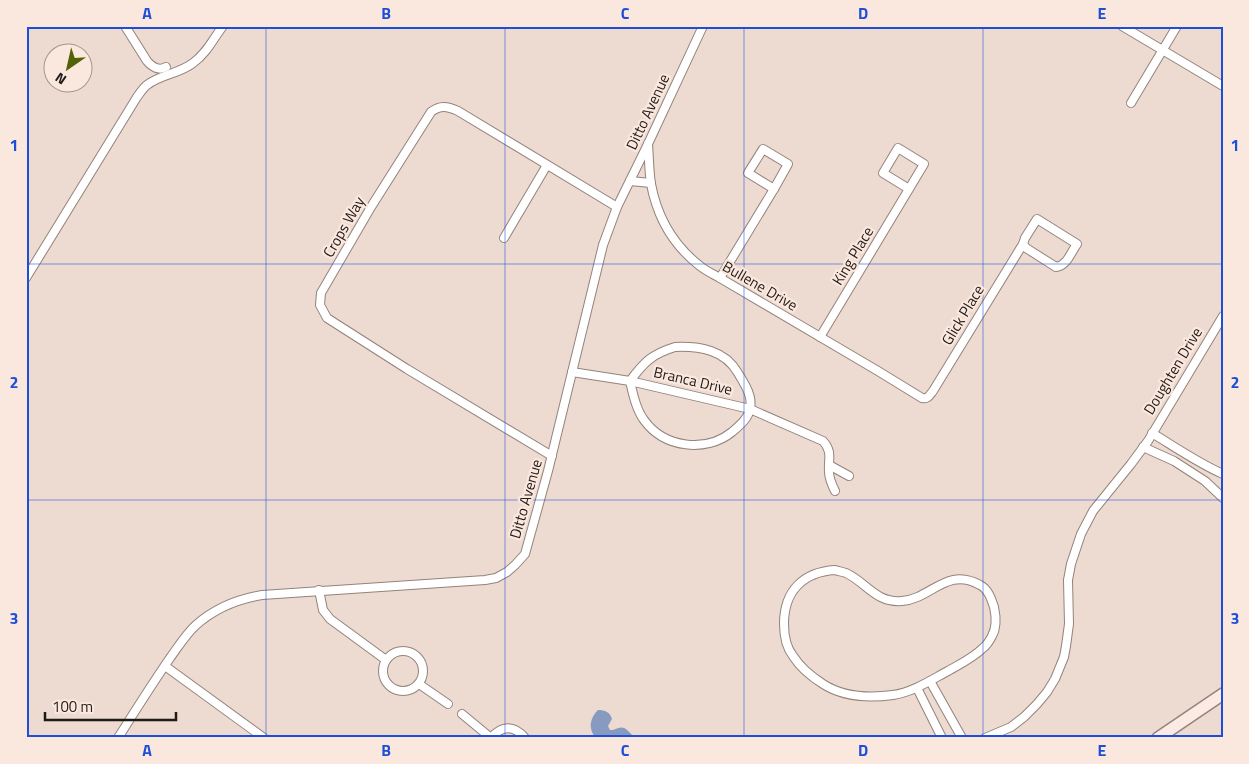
<svg xmlns="http://www.w3.org/2000/svg" width="1249" height="764" font-family="'Titillium Web',sans-serif">
<style>
.water{fill:#879abf}
.lines{fill:none;stroke-linecap:round;stroke-linejoin:round}
.minor-casing{stroke:#93837a;stroke-width:10}
.secondary-casing{stroke:#93837a;stroke-width:14}
.minor{stroke:#fff;stroke-width:8}
.secondary{stroke:#fbebe4;stroke-width:11}
.grid{fill:none;stroke:#1d4ed8;stroke-width:1;stroke-opacity:0.55}
.labels{text-anchor:middle;stroke-width:4.5;stroke-linejoin:round;paint-order:stroke}
.street-label{font-size:15px;fill:#211a17;stroke:#fae8de}
.neatline{fill:none;stroke:#1d4ed8;stroke-width:2}
.grid-label{font-size:16px;text-anchor:middle;font-weight:bold;fill:#1d4ed8}
</style>
<rect width="100%" height="100%" fill="#eddbd1"/>
<!-- water -->
<path class="water" d="M598,710C605,710 610,712 612,719L608,726L610,730H613C625,724 626,729 635,738L595,737C588,728 590,718 598,710Z"/>
<g class="lines">
<defs>
<g id="minor">
<path d="M125,26L147,61C152,67 159,71 166,67"/>
<polyline points="1122,26 1223,86"/>
<polyline points="1131,103 1177,26"/>
<path d="M648,144C649,157 649,171 651,184C657,216 673,245 700,266C706,271 713,274 720,278L878,371L922,398C928,399 929,396 933,391L1023,244"/>
<polygon points="898,148 924,164 909,189 883,173"/>
<polygon points="763,149 788,164 774,189 748,173"/>
<polyline points="630,181 651,183"/>
<path d="M1037,219L1077,244C1071,252 1067,266 1056,267L1026,248L1023,244L1025,238Z"/>
<polyline points="504,238 547,165"/>
<path d="M26,278L137,97C140,93 143,88 147,85C161,74 179,74 193,63C207,53 213,39 223,26"/>
<polyline points="720,278 774,189"/>
<polyline points="820,337 909,189"/>
<path d="M675,347C700,346 725,350 738,373C744,383 753,396 750,408C749,418 739,426 732,432C706,453 664,448 644,420C636,409 633,394 630,381C644,362 652,354 675,347Z"/>
<path d="M572,372L630,381L750,409L823,441C833,452 828,459 829,472C829,479 832,485 835,491"/>
<path d="M1152,433C1175,447 1198,463 1223,474"/>
<polyline points="1143,447 1174,461 1205,481 1223,498"/>
<path d="M552,456L407,369L327,318L320,305L321,293L371,207L431,112C440,105 447,106 458,111L617,207"/>
<polyline points="829,465 849,476"/>
<path d="M835,570C838,571 843,572 846,573C866,582 875,603 902,601C931,599 947,566 980,585C988,589 991,598 994,607C996,616 997,627 992,636C990,640 987,645 983,648C973,658 960,664 948,671C931,680 913,692 893,695C870,698 843,697 823,684C812,677 800,667 793,656C786,647 784,635 784,624C784,591 803,572 835,570Z"/>
<polyline points="319,590 323,610 330,619 386,660"/>
<circle cx="403" cy="671" r="20"/>
<polyline points="165,666 264,738"/>
<polyline points="930,681 962,738"/>
<polyline points="419,684 448,704"/>
<polyline points="917,688 942,738"/>
<path d="M462,714L491,738C502,725 514,725 525,738"/>
<path d="M118,738C135,711 152,684 170,658C178,647 186,634 196,625C214,609 238,599 262,595L485,580L496,578L507,572L515,565L525,554L548,471L603,245L617,207L648,144L703,26"/>
<polyline points="985,738 1011,727 1024,717 1037,704 1047,692 1055,679 1064,657 1066,646 1069,624 1068,580 1071,564 1081,534 1093,511 1131,464 1148,441 1223,316"/>
</g>
<polyline id="secondary" points="1158,738 1223,694"/>
</defs>
<!-- minor casing -->
<use href="#minor" class="minor-casing"/>
<!-- secondary casing -->
<use href="#secondary" class="secondary-casing"/>
<!-- minor -->
<use href="#minor" class="minor"/>
<!-- secondary -->
<use href="#secondary" class="secondary"/>
</g>
<!-- grid -->
<path class="grid" d="M266,26V738M505,26V738M744,26V738M983,26V738M26,264H1223M26,500H1223"/>
<g class="labels">
<!-- street labels -->
<g class="street-label">
<text transform="translate(648 112) rotate(-65)" y="5">Ditto Avenue</text>
<text transform="translate(344 227) rotate(-60)" y="5">Crops Way</text>
<text transform="translate(853 256) rotate(-59)" y="5">King Place</text>
<text transform="translate(760 286) rotate(30)" y="5">Bullene Drive</text>
<text transform="translate(963 315) rotate(-59)" y="5">Glick Place</text>
<text transform="translate(1173 371) rotate(-59)" y="5">Doughten Drive</text>
<text transform="translate(693 381) rotate(13)" y="5">Branca Drive</text>
<text transform="translate(526 499) rotate(-74)" y="5">Ditto Avenue</text>
</g>
</g>
<!-- border -->
<rect width="1249" height="764" fill="none" stroke="#fae8de" stroke-width="55"/>
<!-- north arrow -->
<g transform="translate(68 68) rotate(214)"><circle r="24" fill="#fae8de" stroke="#a3968e"/>
<path d="M0-4L9 19L0 12L-9 19Z" fill="#516105"/>
<text y="-8" font-size="14" font-weight="bold" text-anchor="middle" fill="#211a17">N</text>
</g>
<!-- scale -->
<path d="M45 712v8h131v-8" fill="none" stroke="#211a17" stroke-width="2.5"/>
<text x="52" y="712" font-size="15" fill="#211a17" stroke="#fae8de" stroke-width="4" paint-order="stroke">100 m</text>
<rect x="28" y="28" width="1194" height="708" class="neatline"/>
<g class="grid-label">
<text x="147" y="19">A</text>
<text x="386" y="19">B</text>
<text x="625" y="19">C</text>
<text x="863" y="19">D</text>
<text x="1102" y="19">E</text>
<text x="14" y="151">1</text>
<text x="1235" y="151">1</text>
<text x="14" y="388">2</text>
<text x="1235" y="388">2</text>
<text x="14" y="624">3</text>
<text x="1235" y="624">3</text>
<text x="147" y="756">A</text>
<text x="386" y="756">B</text>
<text x="625" y="756">C</text>
<text x="863" y="756">D</text>
<text x="1102" y="756">E</text>
</g>
</svg>
